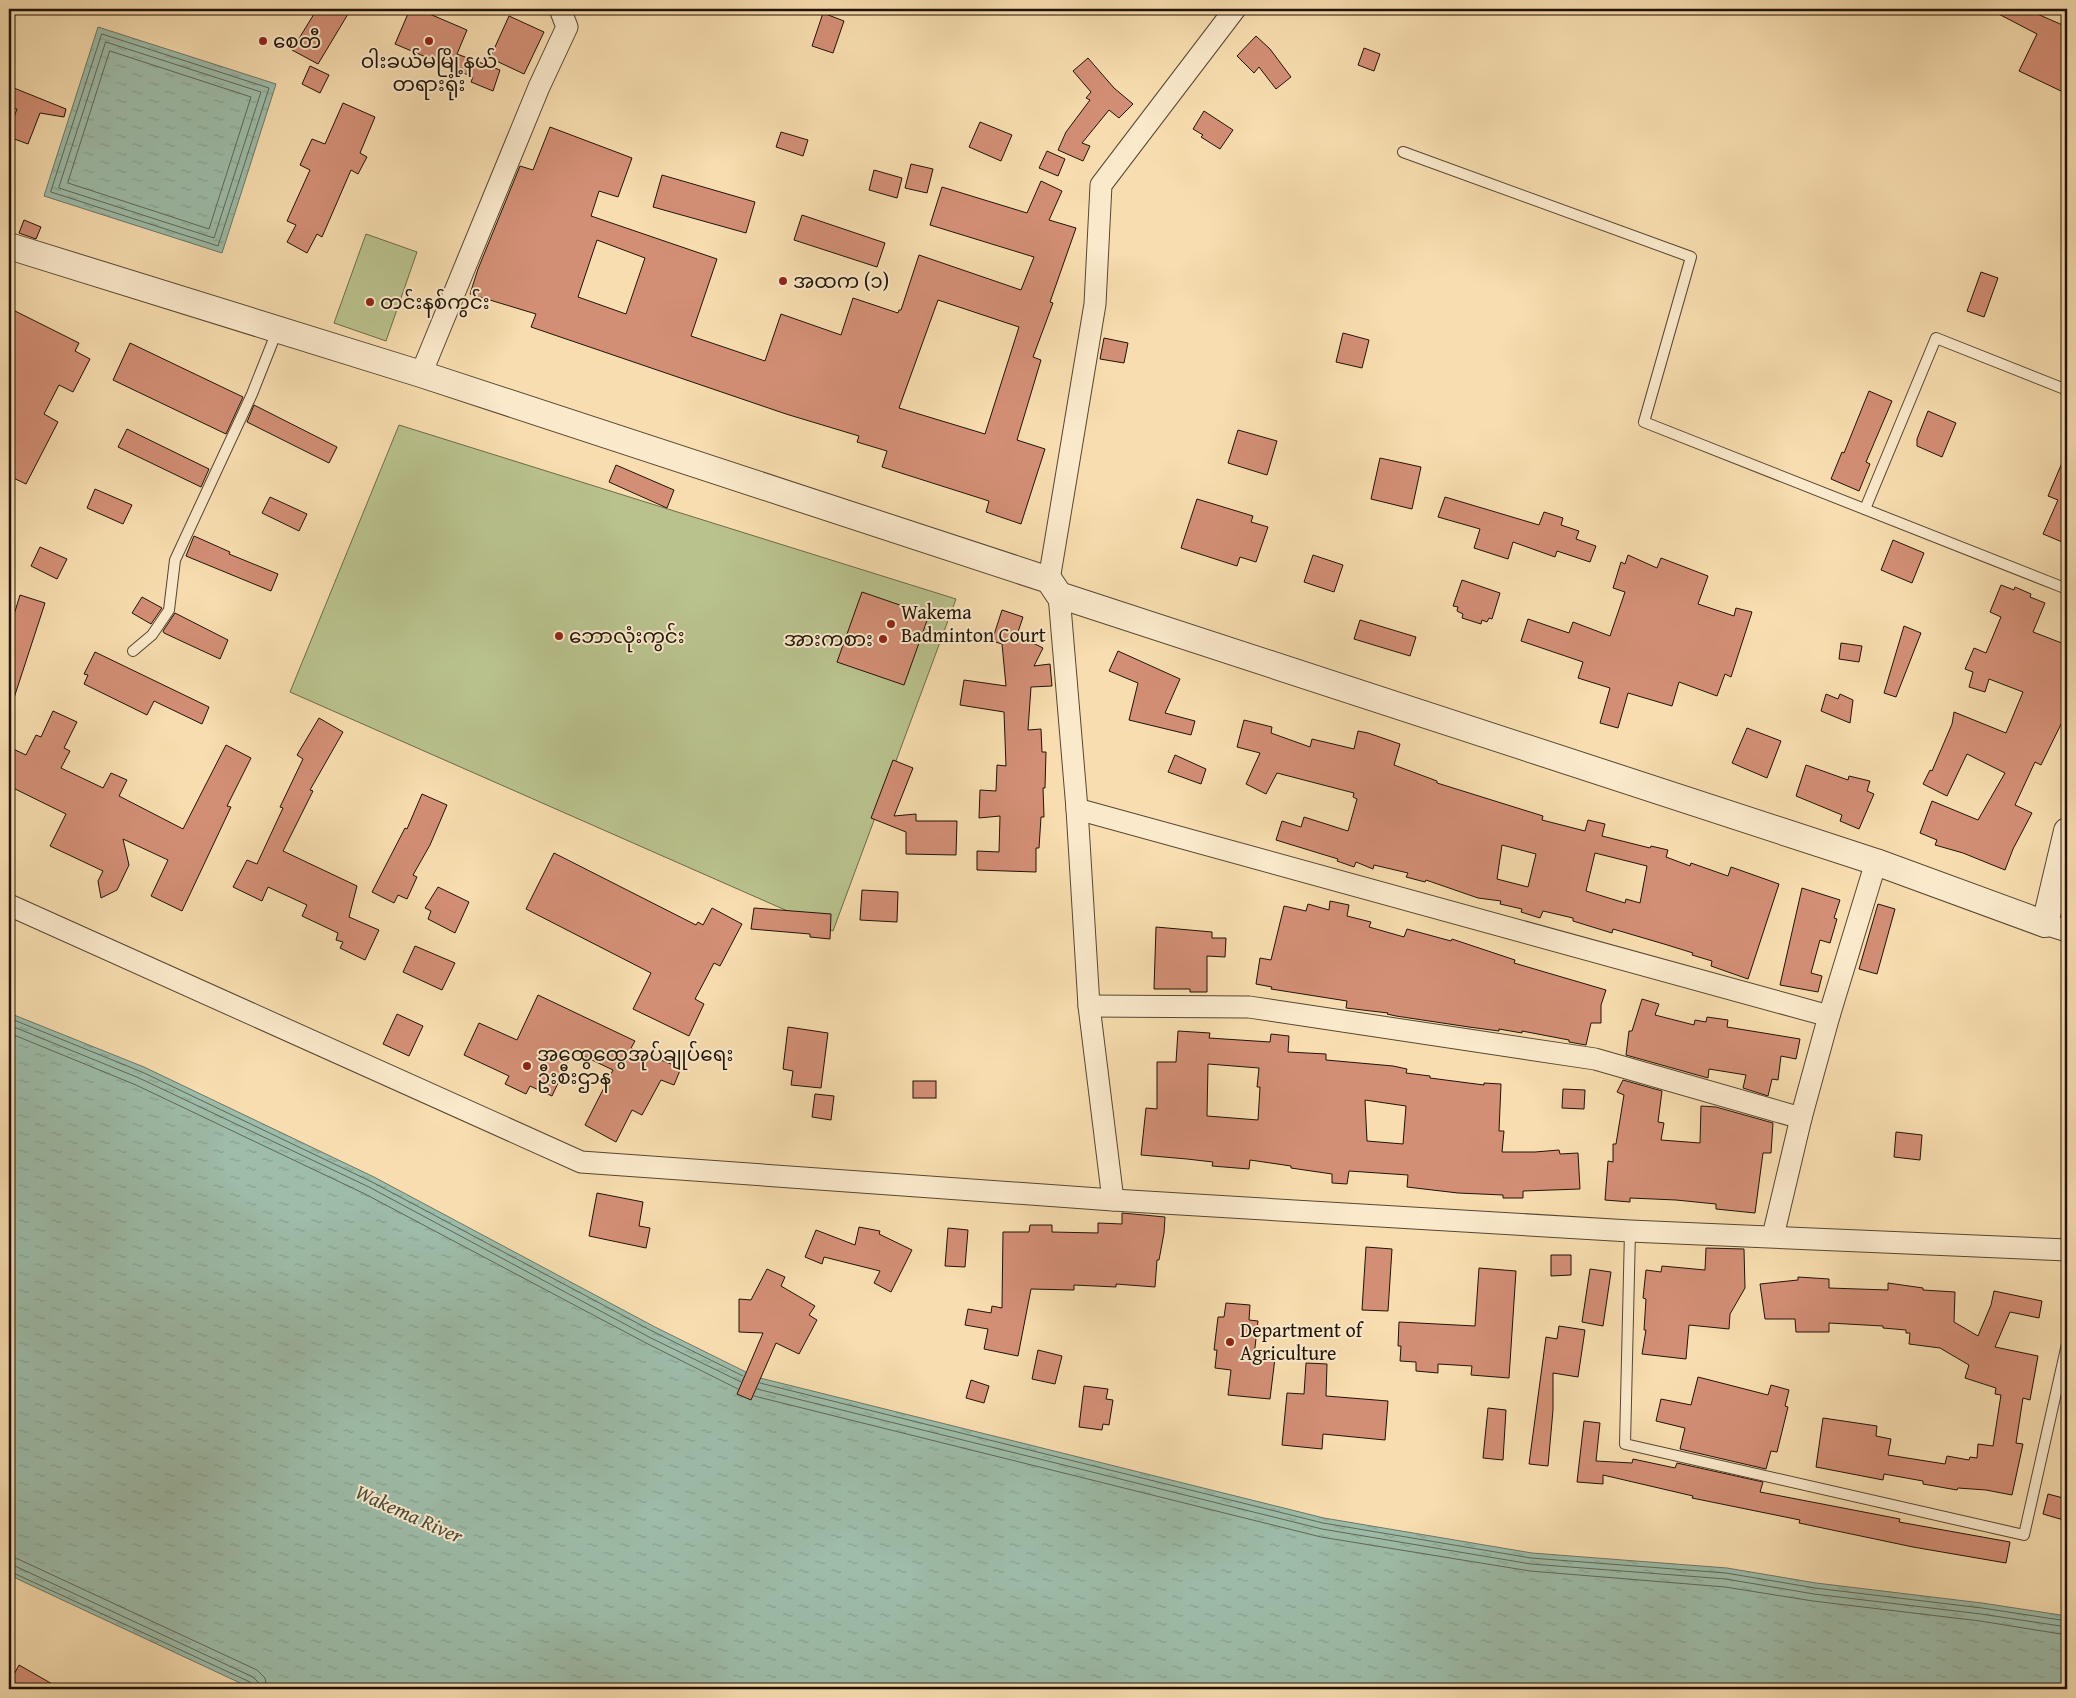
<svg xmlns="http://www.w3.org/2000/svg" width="2076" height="1698" font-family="'Gentium Book Plus','Noto Sans Myanmar',serif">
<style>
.green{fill:#b9c28d;stroke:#6c6a49}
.water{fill:url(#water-ripples);stroke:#6b7867}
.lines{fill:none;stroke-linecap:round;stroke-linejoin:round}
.shore{stroke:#5e6857;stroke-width:1}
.building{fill:#d38f76;stroke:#201305;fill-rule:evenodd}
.service-casing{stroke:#564630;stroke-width:12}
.minor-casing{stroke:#564630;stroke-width:23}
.tertiary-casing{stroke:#564630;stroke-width:28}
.service{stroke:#fae9cb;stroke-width:10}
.minor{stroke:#fae9cb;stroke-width:21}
.tertiary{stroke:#fae9cb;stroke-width:26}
.poi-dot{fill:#8f2418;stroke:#fae9cb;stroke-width:2}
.labels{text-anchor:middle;stroke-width:4;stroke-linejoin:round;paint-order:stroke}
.poi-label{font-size:20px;fill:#201305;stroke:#fae9cb;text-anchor:start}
.water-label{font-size:21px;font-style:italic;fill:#4c4e3e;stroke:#fae9cb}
</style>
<defs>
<pattern id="water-ripples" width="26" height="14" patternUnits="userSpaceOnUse" patternTransform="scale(1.25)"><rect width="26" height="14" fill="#9dbca9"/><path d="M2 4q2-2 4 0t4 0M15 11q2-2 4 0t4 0" fill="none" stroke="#87a190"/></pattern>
</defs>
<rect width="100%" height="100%" fill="#f7ddaf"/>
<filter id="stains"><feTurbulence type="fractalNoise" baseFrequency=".004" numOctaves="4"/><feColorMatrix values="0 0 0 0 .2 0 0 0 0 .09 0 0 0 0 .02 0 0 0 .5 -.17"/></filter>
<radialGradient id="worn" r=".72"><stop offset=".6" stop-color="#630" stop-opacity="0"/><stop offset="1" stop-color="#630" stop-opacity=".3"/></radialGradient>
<!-- green -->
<g class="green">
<polygon points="366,234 417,252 386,341 334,323"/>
<polygon points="399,425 956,599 833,931 290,692"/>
</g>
<!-- water -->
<g class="water">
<polygon points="98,27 276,84 222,253 44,196"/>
<polygon points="9,1013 144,1067 374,1177 655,1327 756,1377 1324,1518 1532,1553 1727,1568 1816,1583 1982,1603 2067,1616 2067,1689 253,1689 9,1575"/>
</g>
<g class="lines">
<!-- shore -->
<g class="shore">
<polygon points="102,34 269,88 218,246 51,192"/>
<polygon points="106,42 261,92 214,238 59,188"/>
<polygon points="110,51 251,97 209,229 68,183"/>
<polyline points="9,1018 142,1072 372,1182 652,1331 743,1376"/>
<polyline points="9,1025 139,1078 369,1187 649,1337 741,1382"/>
<polyline points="9,1033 136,1085 365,1194 646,1343 738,1389"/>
<polyline points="760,1383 1323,1523 1531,1558 1726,1573 1815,1588 1982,1608 2067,1621"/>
<polyline points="757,1389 1322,1529 1531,1564 1726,1579 1814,1594 1981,1614 2067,1627"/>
<polyline points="754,1396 1321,1537 1530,1571 1725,1587 1813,1601 1980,1621 2067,1635"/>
<polyline points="9,1557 18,1559 257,1670 265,1678 267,1689"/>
<polyline points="9,1565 15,1566 253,1677 258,1682 260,1689"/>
<polyline points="9,1571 250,1682 253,1689"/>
</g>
</g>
<!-- building -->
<g class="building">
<polygon points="317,9 351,9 318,64 292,50"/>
<polygon points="410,9 418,9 467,30 457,54 500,70 493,91 471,82 473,77 395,44"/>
<polygon points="1989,9 2026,9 2067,27 2067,79 2061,91 2019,71 2037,34"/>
<polygon points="823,13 844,21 833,53 812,46"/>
<polygon points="509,16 544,32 524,74 490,58"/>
<polygon points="1256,36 1270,49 1291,77 1276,89 1259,67 1254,73 1237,56"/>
<polygon points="1364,48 1380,54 1374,71 1358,65"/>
<polygon points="1088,58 1114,88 1133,104 1119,118 1109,110 1082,143 1090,146 1083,161 1058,150 1066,132 1090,100 1086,98 1091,92 1073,71"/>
<polygon points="310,66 329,75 320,93 302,84"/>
<polygon points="9,86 66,109 64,117 40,113 28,144 9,137 9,130 17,109 9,107"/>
<polygon points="343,103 375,117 360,153 367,157 358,174 351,170 322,237 317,234 307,253 287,242 296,225 287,221 310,170 300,165 312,139 325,144"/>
<polygon points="1204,111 1233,130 1220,149 1201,137 1203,135 1193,129"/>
<polygon points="980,122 1012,135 1001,161 969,147"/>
<path d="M550,127L632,158L618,197L599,191L591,216L717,259L691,336L765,361L781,314L841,335L853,298L898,313L899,310H901L919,255L1021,290L1034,257L930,225L942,187L1027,213L1041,181L1062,191L1049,220L1076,228L1050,302L1053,303L1033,357L1041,360L1017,440L1045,449L1021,524L986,512L989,501L882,467L887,451L857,442L859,436L786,414L531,327L536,314L470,294L478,269L520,166L533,170ZM597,240L645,258L626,314L578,297ZM938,300L1019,327L985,434L899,408Z"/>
<polygon points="781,132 808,140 803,156 776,147"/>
<polygon points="1047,151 1065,159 1058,176 1039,168"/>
<polygon points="911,164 933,169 927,193 905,188"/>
<polygon points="874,170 902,178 897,198 869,190"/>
<polygon points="662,175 755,202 746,233 653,207"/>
<polygon points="802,215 885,243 877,267 794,240"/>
<polygon points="24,220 41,227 36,239 19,233"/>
<polygon points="1981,272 1998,278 1984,317 1967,311"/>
<polygon points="9,308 79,343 75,351 90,359 73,392 59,385 44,414 58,422 26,484 9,476"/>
<polygon points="1343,333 1369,340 1362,368 1336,362"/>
<polygon points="1104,338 1128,343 1124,363 1100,359"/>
<polygon points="130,343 243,397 226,434 113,380"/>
<polygon points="1869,391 1892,401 1866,462 1870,464 1859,491 1831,479 1842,452 1844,453"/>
<polygon points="254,405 337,447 329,463 247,422"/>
<polygon points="1928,411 1956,423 1942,457 1917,446 1917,439"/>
<polygon points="127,429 209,469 201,487 118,447"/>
<polygon points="1238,430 1277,441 1267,475 1228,463"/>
<polygon points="2067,451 2067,544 2043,534 2058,500 2048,496"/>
<polygon points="1380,458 1421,467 1412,509 1371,499"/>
<polygon points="616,465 674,490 667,508 609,482"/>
<polygon points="95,489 132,505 123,524 87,508"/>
<polygon points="270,497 307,514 299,531 262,513"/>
<polygon points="1445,497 1539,525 1544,512 1563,518 1561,525 1579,531 1576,539 1596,546 1590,562 1557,551 1555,557 1513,542 1508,559 1474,548 1480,529 1438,517"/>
<polygon points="1197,499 1253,516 1251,522 1268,527 1256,562 1240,557 1237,566 1181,548"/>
<polygon points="194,536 230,552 229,554 278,574 271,591 186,556"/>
<polygon points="1893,540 1924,553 1912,583 1881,570"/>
<polygon points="40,547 67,559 57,579 31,566"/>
<polygon points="1313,555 1343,565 1334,592 1304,582"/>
<polygon points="1628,555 1657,568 1661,558 1708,576 1698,604 1734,616 1736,608 1752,612 1731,677 1725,674 1717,696 1679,682 1672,706 1628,693 1618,728 1600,723 1610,688 1578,678 1583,662 1521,641 1528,619 1569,633 1573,622 1610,636 1625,592 1613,588 1621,562 1625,564"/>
<polygon points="1462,580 1500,593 1492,619 1489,618 1487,622 1482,620 1481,624 1462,618 1463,614 1457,611 1458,607 1453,606"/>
<polygon points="2001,585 2014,590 2015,587 2031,594 2030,597 2045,603 2033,632 2067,645 2067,712 2041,765 2035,762 2015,805 2032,813 2013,849 2005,870 1963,853 1935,845 1937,840 1920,833 1932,801 1978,820 2005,773 1967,754 1947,796 1923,784 1930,770 1932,771 1952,724 1954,712 2006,733 2023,692 1989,679 1985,692 1969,687 1973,672 1965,669 1974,648 1986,653 2001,617 1990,612"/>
<polygon points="862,592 929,615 904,685 837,662"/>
<polygon points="20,595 45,603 12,704 9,703 9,631"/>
<polygon points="142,597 162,608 151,624 132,613"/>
<polygon points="1002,610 1023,617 1017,635 1043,648 1034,666 1050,664 1052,686 1031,687 1028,730 1041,729 1042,752 1046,752 1045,788 1043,788 1044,817 1041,817 1039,848 1036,848 1036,872 977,870 977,851 999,852 1000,816 979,818 980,790 996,791 997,765 1006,766 1004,712 960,705 964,680 1006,686 1002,644 992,641"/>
<polygon points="175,613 228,640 220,659 164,633 163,631"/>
<polygon points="1360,620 1416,637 1410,656 1354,639"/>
<polygon points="1904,626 1921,633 1896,697 1884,693"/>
<polygon points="1841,643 1862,646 1859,662 1839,659"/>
<polygon points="1118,651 1180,679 1165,713 1195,721 1191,735 1129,720 1138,683 1109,671"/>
<polygon points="95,652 209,707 202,724 154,701 147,715 84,684 88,675 84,674"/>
<polygon points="1826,694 1838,699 1840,694 1853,700 1850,723 1821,711"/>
<polygon points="53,711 77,722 64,748 70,751 61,768 103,788 111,773 127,780 119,796 183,829 226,745 251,758 227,806 231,807 182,911 151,896 168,860 123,839 129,865 117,890 101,898 98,881 103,871 50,846 66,814 9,786 9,747 26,755 36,735 41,737"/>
<polygon points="319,718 343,732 310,790 313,791 283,851 357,886 349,917 379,930 365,960 340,948 343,942 336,940 338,933 302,916 307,905 268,887 262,901 233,887 247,860 257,864 283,808 280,807 303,759 297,755"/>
<path d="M1244,720L1272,727L1271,733L1310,747L1312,739L1354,749L1358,731L1368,733L1400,744L1394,765L1437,781V783L1543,816L1542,820L1585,831L1588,820L1605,824L1602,836L1650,848L1651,846L1668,850L1666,857L1690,866L1691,863L1728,876L1731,867L1779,884L1748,979L1711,966L1712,961L1692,955L1693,953L1664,944L1613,929L1612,933L1573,921V918L1543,911L1540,918L1521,912L1522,909L1500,904L1501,901L1478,898L1426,880L1425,882L1406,877L1408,873L1374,865L1373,869L1356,862L1354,867L1337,861L1338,859L1276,840L1282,821L1301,827L1304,817L1348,831L1357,799L1353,797L1354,793L1277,773L1266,794L1246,784L1260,753L1237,747ZM1502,845L1536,854L1528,887L1497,879ZM1595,853L1647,866L1640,903L1626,899L1625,903L1586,891Z"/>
<polygon points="1747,728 1781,741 1767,778 1732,763"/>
<polygon points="1175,755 1206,769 1201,784 1168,772"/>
<polygon points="893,760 913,768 894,816 916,814 916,821 957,821 956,855 906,854 906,832 871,818"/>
<polygon points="1806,765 1848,780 1849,776 1870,781 1867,791 1874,794 1859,829 1840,821 1842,815 1796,796"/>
<polygon points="422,794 447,805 430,845 413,875 417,877 407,899 398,895 394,903 372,892 405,828 407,829"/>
<polygon points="554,853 696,925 698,922 703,925 712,908 742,924 720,966 714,963 695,999 704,1004 689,1036 633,1009 651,973 526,909"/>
<polygon points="438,887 469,902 455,933 428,919 431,911 425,908"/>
<polygon points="1802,888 1840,900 1834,918 1837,919 1830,943 1820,940 1811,973 1822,976 1818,992 1780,985"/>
<polygon points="862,890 898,892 897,922 860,920"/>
<polygon points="1330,901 1349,905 1347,916 1371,922 1369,927 1404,937 1407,929 1451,941 1452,939 1515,960 1514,963 1606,990 1601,1005 1601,1023 1591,1023 1586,1045 1569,1042 1569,1040 1522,1031 1522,1033 1499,1029 1499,1031 1469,1027 1396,1016 1387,1014 1388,1013 1346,1008 1347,1001 1271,989 1272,987 1256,984 1260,958 1271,960 1284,906 1306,911 1308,904 1329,910"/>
<polygon points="1878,904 1895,909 1877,974 1859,969"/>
<polygon points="754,908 831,914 830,939 810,937 810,934 751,929"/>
<polygon points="1156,927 1212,932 1212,938 1226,938 1225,957 1207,956 1207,992 1190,992 1190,989 1154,989"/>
<polygon points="415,946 455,963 442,990 403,972"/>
<polygon points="538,995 635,1041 631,1048 681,1068 674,1085 661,1080 642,1115 632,1110 616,1142 585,1125 613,1070 573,1051 552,1096 530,1086 526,1094 505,1084 509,1076 464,1055 479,1023 517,1040"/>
<polygon points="1642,999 1659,1004 1655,1015 1694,1025 1695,1020 1706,1022 1707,1017 1728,1020 1727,1027 1800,1039 1796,1059 1781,1056 1778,1080 1772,1079 1768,1096 1743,1088 1746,1075 1709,1069 1708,1078 1626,1055 1629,1031 1632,1031"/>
<polygon points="397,1014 423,1026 409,1056 383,1044"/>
<polygon points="788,1027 828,1033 821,1088 791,1085 793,1071 783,1069"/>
<path d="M1178,1031L1210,1033L1209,1038L1270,1042L1271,1034L1289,1036L1288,1052L1326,1054V1060L1393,1066L1407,1069L1406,1073L1430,1076V1078L1484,1085V1083L1501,1084L1499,1131H1504L1502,1152H1535L1559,1150L1560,1154L1578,1153L1580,1189L1523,1191V1198H1503V1195L1458,1193L1407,1187L1408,1175L1349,1171L1347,1184L1332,1183V1174L1291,1168V1166L1250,1160L1249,1169L1212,1166L1213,1162L1187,1159L1141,1155L1146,1108L1157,1109V1062H1176ZM1208,1064L1259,1068L1257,1087H1260L1258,1120L1207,1116ZM1365,1100L1406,1106L1403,1144L1367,1141Z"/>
<polygon points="1623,1080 1662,1091 1658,1122 1664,1123 1661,1140 1700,1143 1701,1106 1716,1107 1773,1123 1771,1153 1763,1153 1755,1213 1716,1209 1716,1204 1676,1200 1630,1198 1630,1202 1605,1200 1608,1161 1613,1162 1613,1144 1616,1144 1624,1095 1617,1092"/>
<rect x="913" y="1081" width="23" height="17"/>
<polygon points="1563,1089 1585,1090 1584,1109 1562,1108"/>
<polygon points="815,1094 834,1096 831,1120 812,1117"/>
<polygon points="1896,1132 1922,1135 1920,1160 1894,1157"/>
<polygon points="597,1193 643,1202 639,1226 650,1228 646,1248 589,1236"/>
<polygon points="1122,1213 1165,1217 1164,1233 1159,1260 1157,1260 1155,1287 1116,1284 1116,1287 1074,1285 1074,1290 1031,1289 1018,1356 984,1349 988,1329 965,1325 968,1309 991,1313 992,1306 1002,1308 1003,1232 1029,1232 1030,1225 1052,1225 1052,1232 1098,1233 1098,1223 1122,1224"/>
<polygon points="859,1227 880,1231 879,1234 912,1250 891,1292 874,1283 880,1271 824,1257 822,1264 805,1257 816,1230 855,1245"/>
<polygon points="948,1228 968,1230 965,1267 945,1266"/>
<polygon points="1366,1247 1392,1249 1388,1311 1362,1310"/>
<polygon points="1706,1248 1744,1249 1745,1288 1730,1314 1729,1329 1689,1325 1686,1359 1642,1354 1646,1330 1644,1330 1646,1299 1643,1298 1646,1270 1661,1272 1662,1266 1705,1270"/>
<polygon points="1551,1255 1571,1255 1571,1275 1551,1276"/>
<polygon points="1479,1268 1516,1271 1509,1378 1471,1375 1472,1366 1438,1364 1438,1373 1416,1371 1416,1362 1400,1361 1401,1346 1398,1346 1399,1322 1475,1326"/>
<polygon points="767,1269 785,1277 781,1286 815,1306 809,1315 817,1320 799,1354 776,1343 751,1400 737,1394 763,1333 739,1332 739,1299 751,1300"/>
<polygon points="1590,1269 1611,1272 1603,1326 1582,1322"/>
<polygon points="1798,1277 1829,1279 1829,1288 1888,1290 1888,1283 1923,1288 1923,1290 1955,1292 1954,1322 1978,1336 1991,1305 1994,1291 2042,1301 2039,1318 2010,1312 1995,1347 2038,1356 2030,1400 2023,1398 2016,1443 2023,1444 2012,1495 1986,1490 1958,1488 1957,1490 1923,1484 1923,1481 1884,1474 1883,1480 1816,1467 1823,1418 1877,1426 1876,1436 1891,1439 1888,1455 1945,1464 1947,1456 1969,1460 1970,1457 1977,1458 1978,1444 1993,1446 2001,1395 1995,1394 1996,1388 1965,1378 1969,1365 1940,1348 1909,1344 1910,1333 1906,1333 1906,1330 1883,1328 1883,1326 1829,1323 1829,1332 1796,1332 1795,1319 1765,1319 1760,1284 1798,1280"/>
<polygon points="1226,1303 1250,1305 1249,1320 1258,1321 1254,1356 1275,1358 1270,1399 1228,1395 1231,1370 1215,1368 1217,1350 1214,1350 1218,1317 1224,1317"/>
<polygon points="1559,1326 1585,1330 1578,1377 1553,1373 1553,1410 1548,1466 1529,1464 1546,1337 1557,1339"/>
<polygon points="1038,1350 1062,1356 1055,1384 1032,1379"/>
<polygon points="1306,1363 1327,1364 1326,1396 1388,1401 1385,1440 1323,1434 1322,1449 1282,1445 1287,1393 1304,1394"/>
<polygon points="1698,1377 1768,1395 1771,1385 1789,1390 1785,1406 1788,1407 1777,1452 1771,1451 1766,1469 1680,1449 1685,1428 1656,1421 1661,1399 1691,1405"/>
<polygon points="971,1380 989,1386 984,1403 966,1398"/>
<polygon points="1084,1386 1108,1389 1106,1399 1113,1400 1109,1425 1103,1424 1102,1430 1079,1427"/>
<polygon points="1488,1408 1506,1410 1503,1460 1483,1458"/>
<polygon points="1584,1421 1600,1423 1596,1461 1632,1463 1633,1459 1675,1468 1677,1463 1763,1482 1760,1492 1900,1519 1899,1522 2010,1542 2006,1563 1913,1547 1799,1523 1800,1520 1692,1498 1693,1496 1603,1475 1603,1484 1577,1482"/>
<polygon points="2048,1494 2067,1499 2067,1521 2043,1514"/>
<polygon points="19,1665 61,1689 24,1689 10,1682"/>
</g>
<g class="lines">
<defs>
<g id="service">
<polyline points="1403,152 1691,257 1644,422 2067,589"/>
<polyline points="1865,509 1936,338 2067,390"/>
<polyline points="133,651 152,635 169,610 175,560 252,394 277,331"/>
<polyline points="1630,1231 1625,1444 2024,1535 2067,1344"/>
</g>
<g id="minor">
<polyline points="421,374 539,87 567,27 560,9"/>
<polyline points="1049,580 1095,304 1101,185 1235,9"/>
<polyline points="1059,595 1077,809 1089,1006 1113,1200"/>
<polyline points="1077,809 1829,1016"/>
<polyline points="9,905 581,1162 1113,1200 1630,1231 2067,1250"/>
<polyline points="2045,924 2067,931"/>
<polyline points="1089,1006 1249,1007 1595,1059 1801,1118"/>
<polyline points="1773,1236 1801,1118 1829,1016 1876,862"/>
</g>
<polyline id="tertiary" points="9,246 421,374 1049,580 1059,595 1876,862 2045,924 2067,831"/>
</defs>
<!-- service casing -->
<use href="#service" class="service-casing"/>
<!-- minor casing -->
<use href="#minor" class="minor-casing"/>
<!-- tertiary casing -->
<use href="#tertiary" class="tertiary-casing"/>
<!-- service -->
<use href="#service" class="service"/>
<!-- minor -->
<use href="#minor" class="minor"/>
<!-- tertiary -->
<use href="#tertiary" class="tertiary"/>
</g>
<!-- markers -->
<g class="poi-dot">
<circle cx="263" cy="41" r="5"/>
<circle cx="429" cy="41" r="5"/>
<circle cx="783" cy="281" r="5"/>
<circle cx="370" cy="302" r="5"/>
<circle cx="891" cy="624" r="5"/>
<circle cx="559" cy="636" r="5"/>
<circle cx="883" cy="639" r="5"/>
<circle cx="527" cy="1066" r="5"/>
<circle cx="1230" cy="1342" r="5"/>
</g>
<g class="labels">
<!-- poi labels -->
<g class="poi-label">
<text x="273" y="48">စေတီ</text>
<text x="429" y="68" text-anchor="middle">ဝါးခယ်မမြို့နယ်<tspan x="429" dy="23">တရားရုံး</tspan></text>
<text x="793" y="288">အထက (၁)</text>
<text x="380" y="309">တင်းနစ်ကွင်း</text>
<text x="901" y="619">Wakema<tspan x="901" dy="23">Badminton Court</tspan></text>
<text x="569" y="643">ဘောလုံးကွင်း</text>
<text x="873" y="646" text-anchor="end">အားကစား</text>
<text x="537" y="1061">အထွေထွေအုပ်ချုပ်ရေး<tspan x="537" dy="23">ဦးစီးဌာန</tspan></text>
<text x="1240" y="1337">Department of<tspan x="1240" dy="23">Agriculture</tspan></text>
</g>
<!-- water labels -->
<g class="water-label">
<text transform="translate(409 1514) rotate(24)" y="7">Wakema River</text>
</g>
</g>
<!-- margin -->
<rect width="2076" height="1698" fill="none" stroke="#f7ddaf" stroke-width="30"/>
<rect x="10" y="10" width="2056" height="1678" fill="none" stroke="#201305" stroke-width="2.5"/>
<rect x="15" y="15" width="2046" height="1668" fill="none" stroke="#201305"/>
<rect width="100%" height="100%" filter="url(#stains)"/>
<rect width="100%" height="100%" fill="url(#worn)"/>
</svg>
